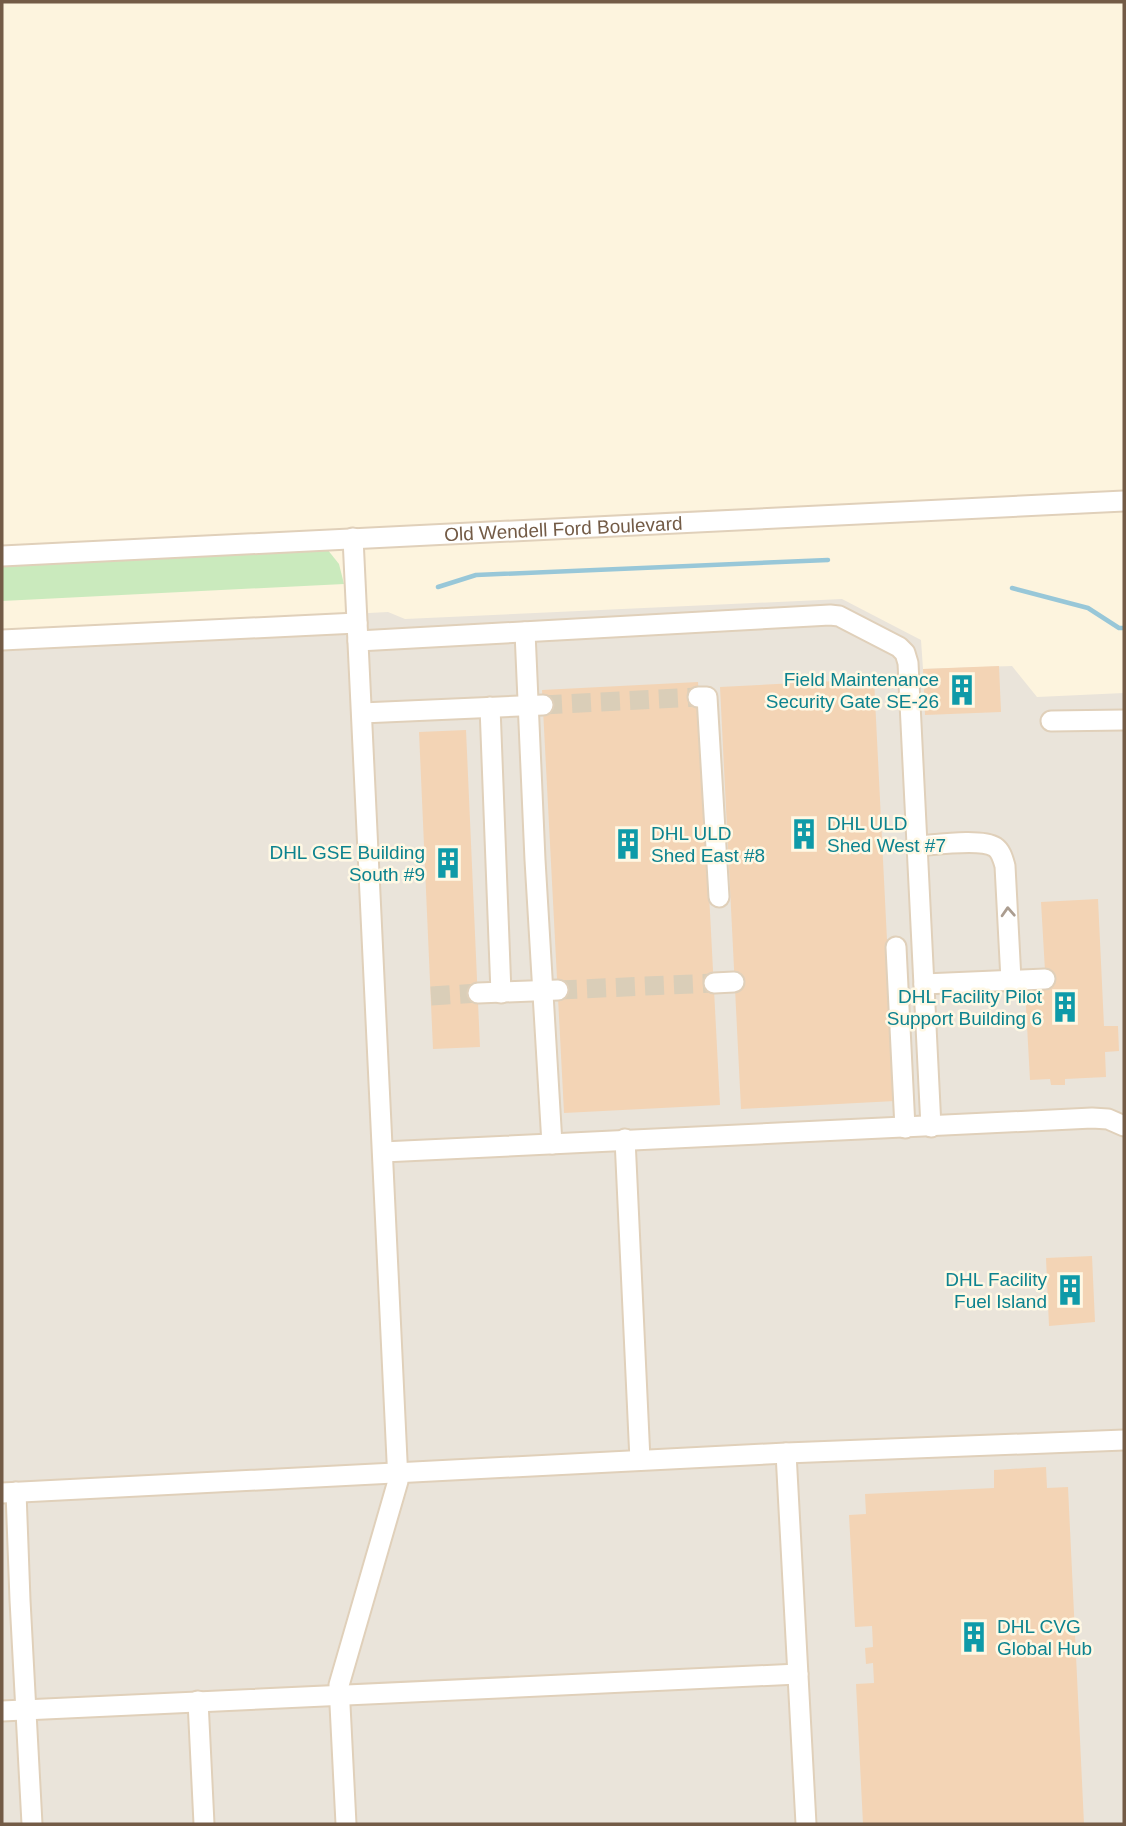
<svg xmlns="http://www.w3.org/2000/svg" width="1126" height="1826" font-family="Arial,sans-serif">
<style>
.industrial{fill:#eae4da}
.green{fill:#caeabd}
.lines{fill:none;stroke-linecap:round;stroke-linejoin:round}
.stream{stroke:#98c7d8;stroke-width:4.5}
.building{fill:#f3d4b5}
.minor-tunnel{stroke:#daceb8;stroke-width:19;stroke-dasharray:19 10;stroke-linecap:butt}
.minor-casing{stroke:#e0d0ba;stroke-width:23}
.minor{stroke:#fff;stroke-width:19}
.oneway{stroke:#ab9d90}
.labels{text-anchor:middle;stroke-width:5;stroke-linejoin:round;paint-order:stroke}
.street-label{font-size:19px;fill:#735b46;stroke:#fff8e4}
.culture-label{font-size:19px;fill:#0d838f;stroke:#fff8e4;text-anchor:end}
</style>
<rect width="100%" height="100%" fill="#fdf4de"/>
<!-- industrial -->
<polygon class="industrial" points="842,599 921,640 923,669 1012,666 1037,697 1124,693 1124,1824 2,1824 2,632 388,612 405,619"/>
<!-- green -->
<polygon class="green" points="327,549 339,564 344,584 2,601 2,563"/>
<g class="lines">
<!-- stream -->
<g class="stream">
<polyline points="438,587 476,575 828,560"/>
<polyline points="1012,588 1088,608 1119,628 1124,628"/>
</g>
</g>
<!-- building -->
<g class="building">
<polygon points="999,666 1001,712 925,715 923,669"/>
<polygon points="874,679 895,1101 741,1109 720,687"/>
<polygon points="698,682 720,1105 564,1113 542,690"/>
<polygon points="466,730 480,1047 433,1049 419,732"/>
<polygon points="1098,899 1104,1026 1118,1026 1119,1051 1105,1052 1106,1077 1065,1079 1065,1085 1051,1085 1050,1079 1030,1080 1025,989 1046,988 1041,902"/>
<polygon points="1092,1256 1095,1322 1049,1326 1046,1258"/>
<polygon points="1046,1467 1047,1488 1068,1487 1084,1824 863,1824 856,1684 874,1683 873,1663 866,1664 865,1648 873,1647 872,1626 855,1627 849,1515 866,1514 865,1494 994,1488 994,1470"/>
</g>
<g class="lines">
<!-- minor-tunnel -->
<g class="minor-tunnel">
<polyline points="543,705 698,697"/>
<polyline points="558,990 714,983"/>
<polyline points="431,996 478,993"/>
</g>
<defs>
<g id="minor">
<path id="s1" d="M2,556L1124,501"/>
<polyline points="525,632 535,860 552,1144"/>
<polyline points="2,640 357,623"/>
<polyline points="358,641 830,615 839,616 899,647 905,653 908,663 931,1127"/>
<polyline points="698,697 707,697 719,897"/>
<polyline points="490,707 501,993"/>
<polyline points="362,713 543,705"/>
<polyline points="1051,721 1124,720"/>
<path d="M917,846C934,845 981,838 995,847C1001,851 1003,859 1005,866L1011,980"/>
<polyline points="896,947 905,1128"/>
<polyline points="714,983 734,982"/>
<polyline points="924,984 1045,979"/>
<polyline points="478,993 558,990"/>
<polyline points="625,1139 640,1460"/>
<polyline points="383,1152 1092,1118 1108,1119 1124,1126"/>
<polyline points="786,1453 806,1824"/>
<polyline points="16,1492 20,1600 32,1824"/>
<polyline points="2,1493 786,1453 1124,1440"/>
<polyline points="198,1701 204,1824"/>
<polyline points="2,1711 798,1674"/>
<polyline points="346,1824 339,1685 398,1481 353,538"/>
</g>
</defs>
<!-- minor casing -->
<use href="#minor" class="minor-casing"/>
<!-- minor -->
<use href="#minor" class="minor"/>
</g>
<!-- one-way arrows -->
<defs><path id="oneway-chevron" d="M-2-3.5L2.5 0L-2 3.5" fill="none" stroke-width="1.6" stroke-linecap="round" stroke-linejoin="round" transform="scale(1.75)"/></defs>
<use class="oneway" href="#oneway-chevron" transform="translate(1008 912) rotate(-93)"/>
<!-- icons -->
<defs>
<symbol id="building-bare" viewBox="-9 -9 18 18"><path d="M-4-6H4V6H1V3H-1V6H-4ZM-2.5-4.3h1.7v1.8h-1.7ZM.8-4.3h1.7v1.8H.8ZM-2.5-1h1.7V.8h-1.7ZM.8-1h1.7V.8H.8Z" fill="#0f9aa8" stroke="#fff8e4" stroke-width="2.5" paint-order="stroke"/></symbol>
</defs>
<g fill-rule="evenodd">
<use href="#building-bare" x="940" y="668" width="44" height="44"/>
<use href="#building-bare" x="782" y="812" width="44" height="44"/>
<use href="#building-bare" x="606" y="822" width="44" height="44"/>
<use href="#building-bare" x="426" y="841" width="44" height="44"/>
<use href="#building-bare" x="1043" y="985" width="44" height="44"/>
<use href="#building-bare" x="1048" y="1268" width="44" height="44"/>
<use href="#building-bare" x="952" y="1615" width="44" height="44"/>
</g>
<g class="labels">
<!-- street labels -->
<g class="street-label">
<text dy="7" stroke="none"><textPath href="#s1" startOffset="562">Old Wendell Ford Boulevard</textPath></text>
</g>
<!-- culture labels -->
<g class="culture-label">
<text x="939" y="686">Field Maintenance<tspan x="939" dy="22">Security Gate SE-26</tspan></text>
<text x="827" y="830" text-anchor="start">DHL ULD<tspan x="827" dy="22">Shed West #7</tspan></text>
<text x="651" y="840" text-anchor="start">DHL ULD<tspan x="651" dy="22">Shed East #8</tspan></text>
<text x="425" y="859">DHL GSE Building<tspan x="425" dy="22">South #9</tspan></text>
<text x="1042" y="1003">DHL Facility Pilot<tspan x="1042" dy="22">Support Building 6</tspan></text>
<text x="1047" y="1286">DHL Facility<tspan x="1047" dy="22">Fuel Island</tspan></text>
<text x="997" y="1633" text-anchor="start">DHL CVG<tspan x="997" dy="22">Global Hub</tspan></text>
</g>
</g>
<!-- border -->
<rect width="1126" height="1826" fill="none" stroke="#735b46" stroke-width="7"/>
</svg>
